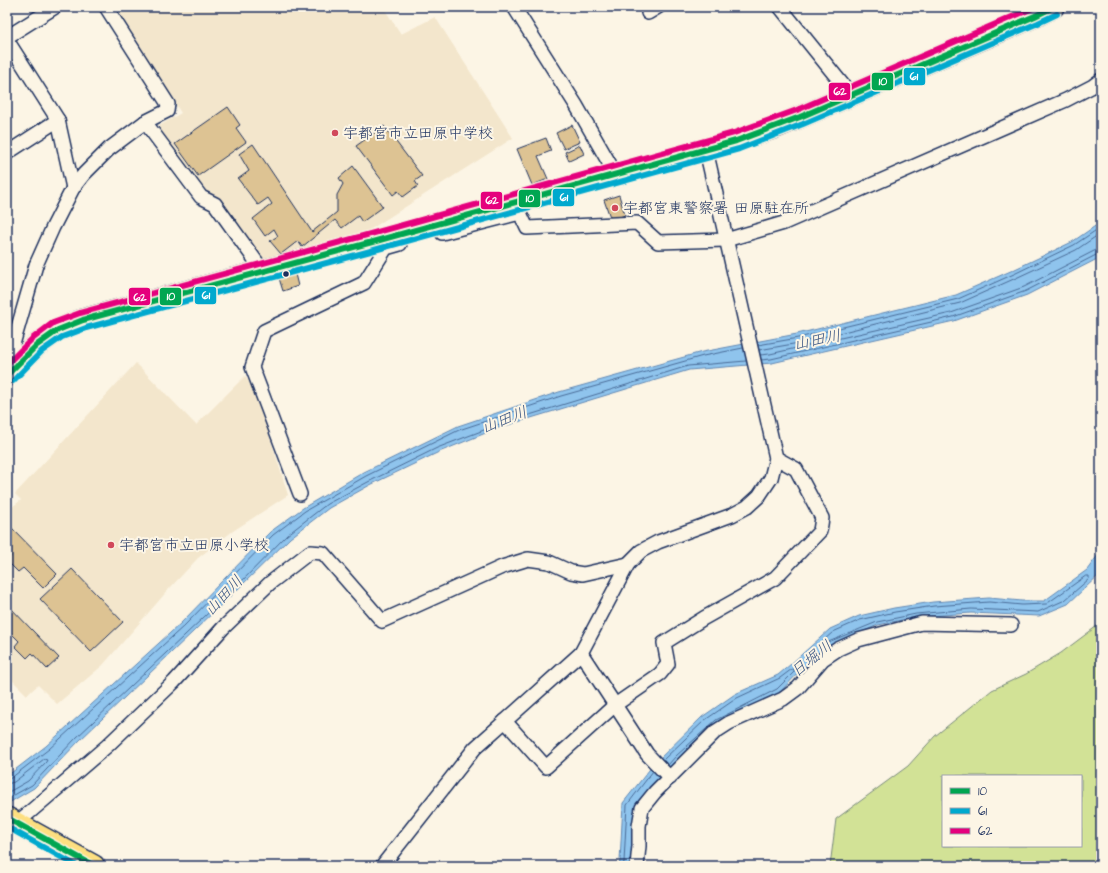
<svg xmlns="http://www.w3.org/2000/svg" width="1108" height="873" font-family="'Architects Daughter','Klee One',sans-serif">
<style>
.built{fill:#f3e6cc}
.green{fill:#d2e296;stroke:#76887a;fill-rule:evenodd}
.water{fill:#8fc4ed;stroke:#6188b4}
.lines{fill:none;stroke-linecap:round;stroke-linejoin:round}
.shore{stroke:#496b97;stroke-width:1}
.building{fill:#ddc393;stroke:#1b2f5e}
.minor-casing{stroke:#1b2f5e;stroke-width:16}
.primary-casing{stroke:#1b2f5e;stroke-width:24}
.minor{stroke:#fcf5e5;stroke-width:13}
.primary{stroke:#fddf80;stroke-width:21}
.bus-1-casing{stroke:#fcf5e5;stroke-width:9}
.bus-2-casing{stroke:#fcf5e5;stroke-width:9}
.bus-3-casing{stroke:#fcf5e5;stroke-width:9}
.bus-1{stroke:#00a651;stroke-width:6}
.bus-2{stroke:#00a9ce;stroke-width:6}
.bus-3{stroke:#e5007d;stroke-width:6}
.poi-dot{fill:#d1495b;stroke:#fcf5e5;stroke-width:1.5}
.bus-dot{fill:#1b2f5e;stroke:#fcf5e5;stroke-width:1.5}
.labels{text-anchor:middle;stroke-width:4;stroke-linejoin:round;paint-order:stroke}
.poi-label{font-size:15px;fill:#1b2f5e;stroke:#fcf5e5;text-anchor:start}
.water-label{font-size:16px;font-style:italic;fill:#385482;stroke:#fcf5e5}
.line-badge{stroke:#fcf5e5;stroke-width:1.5}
.badge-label{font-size:11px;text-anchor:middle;font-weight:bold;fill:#fff}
</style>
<rect width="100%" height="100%" fill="#fcf5e5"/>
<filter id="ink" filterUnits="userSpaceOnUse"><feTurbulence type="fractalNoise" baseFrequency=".025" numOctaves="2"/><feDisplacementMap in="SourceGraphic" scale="8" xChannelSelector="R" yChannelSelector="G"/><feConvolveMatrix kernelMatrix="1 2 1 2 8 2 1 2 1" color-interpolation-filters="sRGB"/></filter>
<g filter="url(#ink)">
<!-- built -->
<g class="built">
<polygon points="114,7 383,7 401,34 435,17 513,138 360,236 261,265 203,192 156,128 181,113"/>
<polygon points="136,363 196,425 245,376 256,392 288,495 233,531 198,558 169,589 103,665 57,704 38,685 27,695 7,675 7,511 21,500 15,494"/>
</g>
<!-- green -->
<path class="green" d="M1101,623V866H830L836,819L908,766L935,736L992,690L1026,674L1061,653ZM943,776H1081V846H943Z"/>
<!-- water -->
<g class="water">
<polygon points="1101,222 1101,257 1027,295 954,321 772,363 689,370 498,428 439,452 370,485 329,508 290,538 241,586 79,741 34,788 7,804 7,776 46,746 181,623 270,532 303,508 364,472 458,426 559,392 702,352 797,334 956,295 1013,270 1072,242"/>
<polygon points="1101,551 1101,573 1068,604 1039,616 971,613 916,617 878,625 827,647 802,669 780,692 718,723 679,759 649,792 634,866 619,866 620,861 623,803 653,765 702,717 735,694 778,675 791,664 830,629 859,616 894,608 933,602 989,598 1022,601 1044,601 1087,570"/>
</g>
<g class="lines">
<!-- shore -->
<g class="shore">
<polyline points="758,345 798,338 958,299 1014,274 1074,245 1101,227"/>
<polyline points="759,350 799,343 960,303 1016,278 1076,250 1101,233"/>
<polyline points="760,355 770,354 951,313 1024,287 1096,250 1101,249"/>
<polyline points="761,360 771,359 953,317 1026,291 1098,254 1101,254"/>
<polygon points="1086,576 1089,576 1089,579 1065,600 1038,612 971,609 916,614 877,622 826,643 823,641 824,640 833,632 860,620 895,612 934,606 989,602 1022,605 1046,604"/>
<polyline points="663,760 705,720 737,698 780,678 792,669 794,669 794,672 777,689 716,720 676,756 668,765"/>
<polyline points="7,779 11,778 49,749 184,626 273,535 305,511 366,476 459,430 561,396 703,356 743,348"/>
<polyline points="7,784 14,782 44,759 47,760 46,762 28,781 7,793"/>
<polyline points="7,799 32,785 76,738 239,584 287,535 327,504 368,482 437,448 497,425 688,366 746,361"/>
<polyline points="623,866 624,862 627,805 653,771"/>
</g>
</g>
<!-- building -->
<g class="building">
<polygon points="228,107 240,125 236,128 246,142 198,176 175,144"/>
<polygon points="572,125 580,142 564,149 556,133"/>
<polygon points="384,126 422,176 415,181 418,186 403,197 398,191 393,195 356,146"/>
<polygon points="546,138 551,151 538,156 548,179 532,185 517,149"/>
<polygon points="253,144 312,232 337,212 337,195 343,184 339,178 353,166 383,207 362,222 358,216 342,228 335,220 302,247 298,241 281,254 270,241 278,236 274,229 265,236 253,219 272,204 268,198 258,205 238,179 249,171 239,154"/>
<polygon points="580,145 584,154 569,161 565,152"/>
<polygon points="619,195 625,215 611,220 604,200"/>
<polygon points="294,270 298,286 283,291 278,275"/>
<polygon points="7,523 57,574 43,588 23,568 18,572 7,561 11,556 7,551"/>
<polygon points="72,569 123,622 91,652 40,599"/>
<polygon points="7,604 59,658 47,669 32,653 27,658 15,646 19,641 7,629"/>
</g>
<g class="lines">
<defs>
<g id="minor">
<polyline points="514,7 576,105 616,175"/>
<polyline points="780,7 851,95"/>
<polyline points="648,13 658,7"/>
<polyline points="7,37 55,7"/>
<polyline points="7,40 58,120 73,188"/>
<polyline points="145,122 201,197 215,204 263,271"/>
<polyline points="7,153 58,120"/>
<polyline points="442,233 520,213 527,228 637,223 658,242 726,240 784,223 1066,100 1093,86 1101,80"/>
<polyline points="7,365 36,265 53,227 73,188 84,174 109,149 145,122 167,111 168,104 106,7"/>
<polyline points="300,494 252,367 264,331 364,283 386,248 400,244"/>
<polyline points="581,653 647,754 670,778"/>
<polyline points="505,721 546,767 615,705 660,674 668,664 664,643 704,618 775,578 820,531 822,518 796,469 776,458"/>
<polyline points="17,823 107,746 174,682 223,628 270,583 310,552 323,553 382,621 502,567 528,559 549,562 571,572 583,574 628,564"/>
<polyline points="382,866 475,748 581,653 628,564 641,551 658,542 732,515 747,507 759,496 771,478 776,458 706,150"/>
<polyline points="637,866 639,846 639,826 642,808 655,792 715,732 729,723 783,699 798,688 823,659 838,649 858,640 922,623 1011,625"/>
</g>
<g id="primary">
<polyline points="7,375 37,345 58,330 83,320 263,271 376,241 736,141 778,126 800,117 1035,16 1053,7"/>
<polyline points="7,818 94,866"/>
</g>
</defs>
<!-- minor casing -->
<use href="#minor" class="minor-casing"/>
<!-- primary casing -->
<use href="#primary" class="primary-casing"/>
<!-- minor -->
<use href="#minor" class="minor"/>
<!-- primary -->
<use href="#primary" class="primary"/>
<defs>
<g id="bus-1">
<polyline points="7,375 37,345 58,330 83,320 376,241 736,141 800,117 1035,16 1053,7"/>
<polyline points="7,818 94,866"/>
</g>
<g id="bus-2">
<polyline points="13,381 42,351 62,337 86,328 378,249 739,149 803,124 1038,23 1057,14"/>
<polyline points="7,827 77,866"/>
</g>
<polyline id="bus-3" points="7,364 32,339 53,323 80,313 374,233 734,133 797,110 1035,7"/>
</defs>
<!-- bus-1 casing -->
<use href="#bus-1" class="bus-1-casing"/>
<!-- bus-2 casing -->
<use href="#bus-2" class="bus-2-casing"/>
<!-- bus-3 casing -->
<use href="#bus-3" class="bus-3-casing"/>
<!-- bus-1 -->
<use href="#bus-1" class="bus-1"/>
<!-- bus-2 -->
<use href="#bus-2" class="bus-2"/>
<!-- bus-3 -->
<use href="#bus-3" class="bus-3"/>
</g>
</g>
<!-- markers -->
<g class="poi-dot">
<circle cx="335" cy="133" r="4"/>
<circle cx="615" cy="208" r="4"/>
<circle cx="111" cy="545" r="4"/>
</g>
<circle class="bus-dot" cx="286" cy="274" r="3.5"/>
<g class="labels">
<!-- poi labels -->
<g class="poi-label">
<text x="343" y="138">宇都宮市立田原中学校</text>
<text x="623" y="213">宇都宮東警察署 田原駐在所</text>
<text x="119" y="550">宇都宮市立田原小学校</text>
</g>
<!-- water labels -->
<g class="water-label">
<text transform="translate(817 339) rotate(-11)" y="6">山田川</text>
<text transform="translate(504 419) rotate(-21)" y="6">山田川</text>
<text transform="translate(223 595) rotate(-47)" y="6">山田川</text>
<text transform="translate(811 658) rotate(-39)" y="6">日堀川</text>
</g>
</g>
<g class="line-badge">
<rect x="903" y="67" width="23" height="19" rx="4" fill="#00a9ce"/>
<rect x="871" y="72" width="23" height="19" rx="4" fill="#00a651"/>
<rect x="828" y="82" width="23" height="19" rx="4" fill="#e5007d"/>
<rect x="552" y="188" width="23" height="19" rx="4" fill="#00a9ce"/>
<rect x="518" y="189" width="23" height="19" rx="4" fill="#00a651"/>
<rect x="480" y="191" width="23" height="19" rx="4" fill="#e5007d"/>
<rect x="194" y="286" width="23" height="19" rx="4" fill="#00a9ce"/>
<rect x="159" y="287" width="23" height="19" rx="4" fill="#00a651"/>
<rect x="128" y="287" width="23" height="19" rx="4" fill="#e5007d"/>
</g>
<g class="badge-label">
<text x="914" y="80">61</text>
<text x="883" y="85">10</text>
<text x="840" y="95">62</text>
<text x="564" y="201">61</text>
<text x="530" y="202">10</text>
<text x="492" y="204">62</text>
<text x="206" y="299">61</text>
<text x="171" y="300">10</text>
<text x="140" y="301">62</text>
</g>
<!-- margin -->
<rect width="1108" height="873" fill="none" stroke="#fcf5e5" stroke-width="24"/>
<rect x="12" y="12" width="1084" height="849" fill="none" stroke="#1b2f5e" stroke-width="1.5" filter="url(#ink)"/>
<!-- legend -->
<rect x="942" y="775" width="140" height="72" fill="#fcf5e5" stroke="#a2a6af"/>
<rect x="950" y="788" width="20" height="6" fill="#00a651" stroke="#a2a6af"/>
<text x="978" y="795" font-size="12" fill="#1b2f5e">10</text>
<rect x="950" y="808" width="20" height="6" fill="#00a9ce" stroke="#a2a6af"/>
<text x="978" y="815" font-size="12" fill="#1b2f5e">61</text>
<rect x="950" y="828" width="20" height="6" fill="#e5007d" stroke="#a2a6af"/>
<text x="978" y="835" font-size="12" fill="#1b2f5e">62</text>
</svg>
